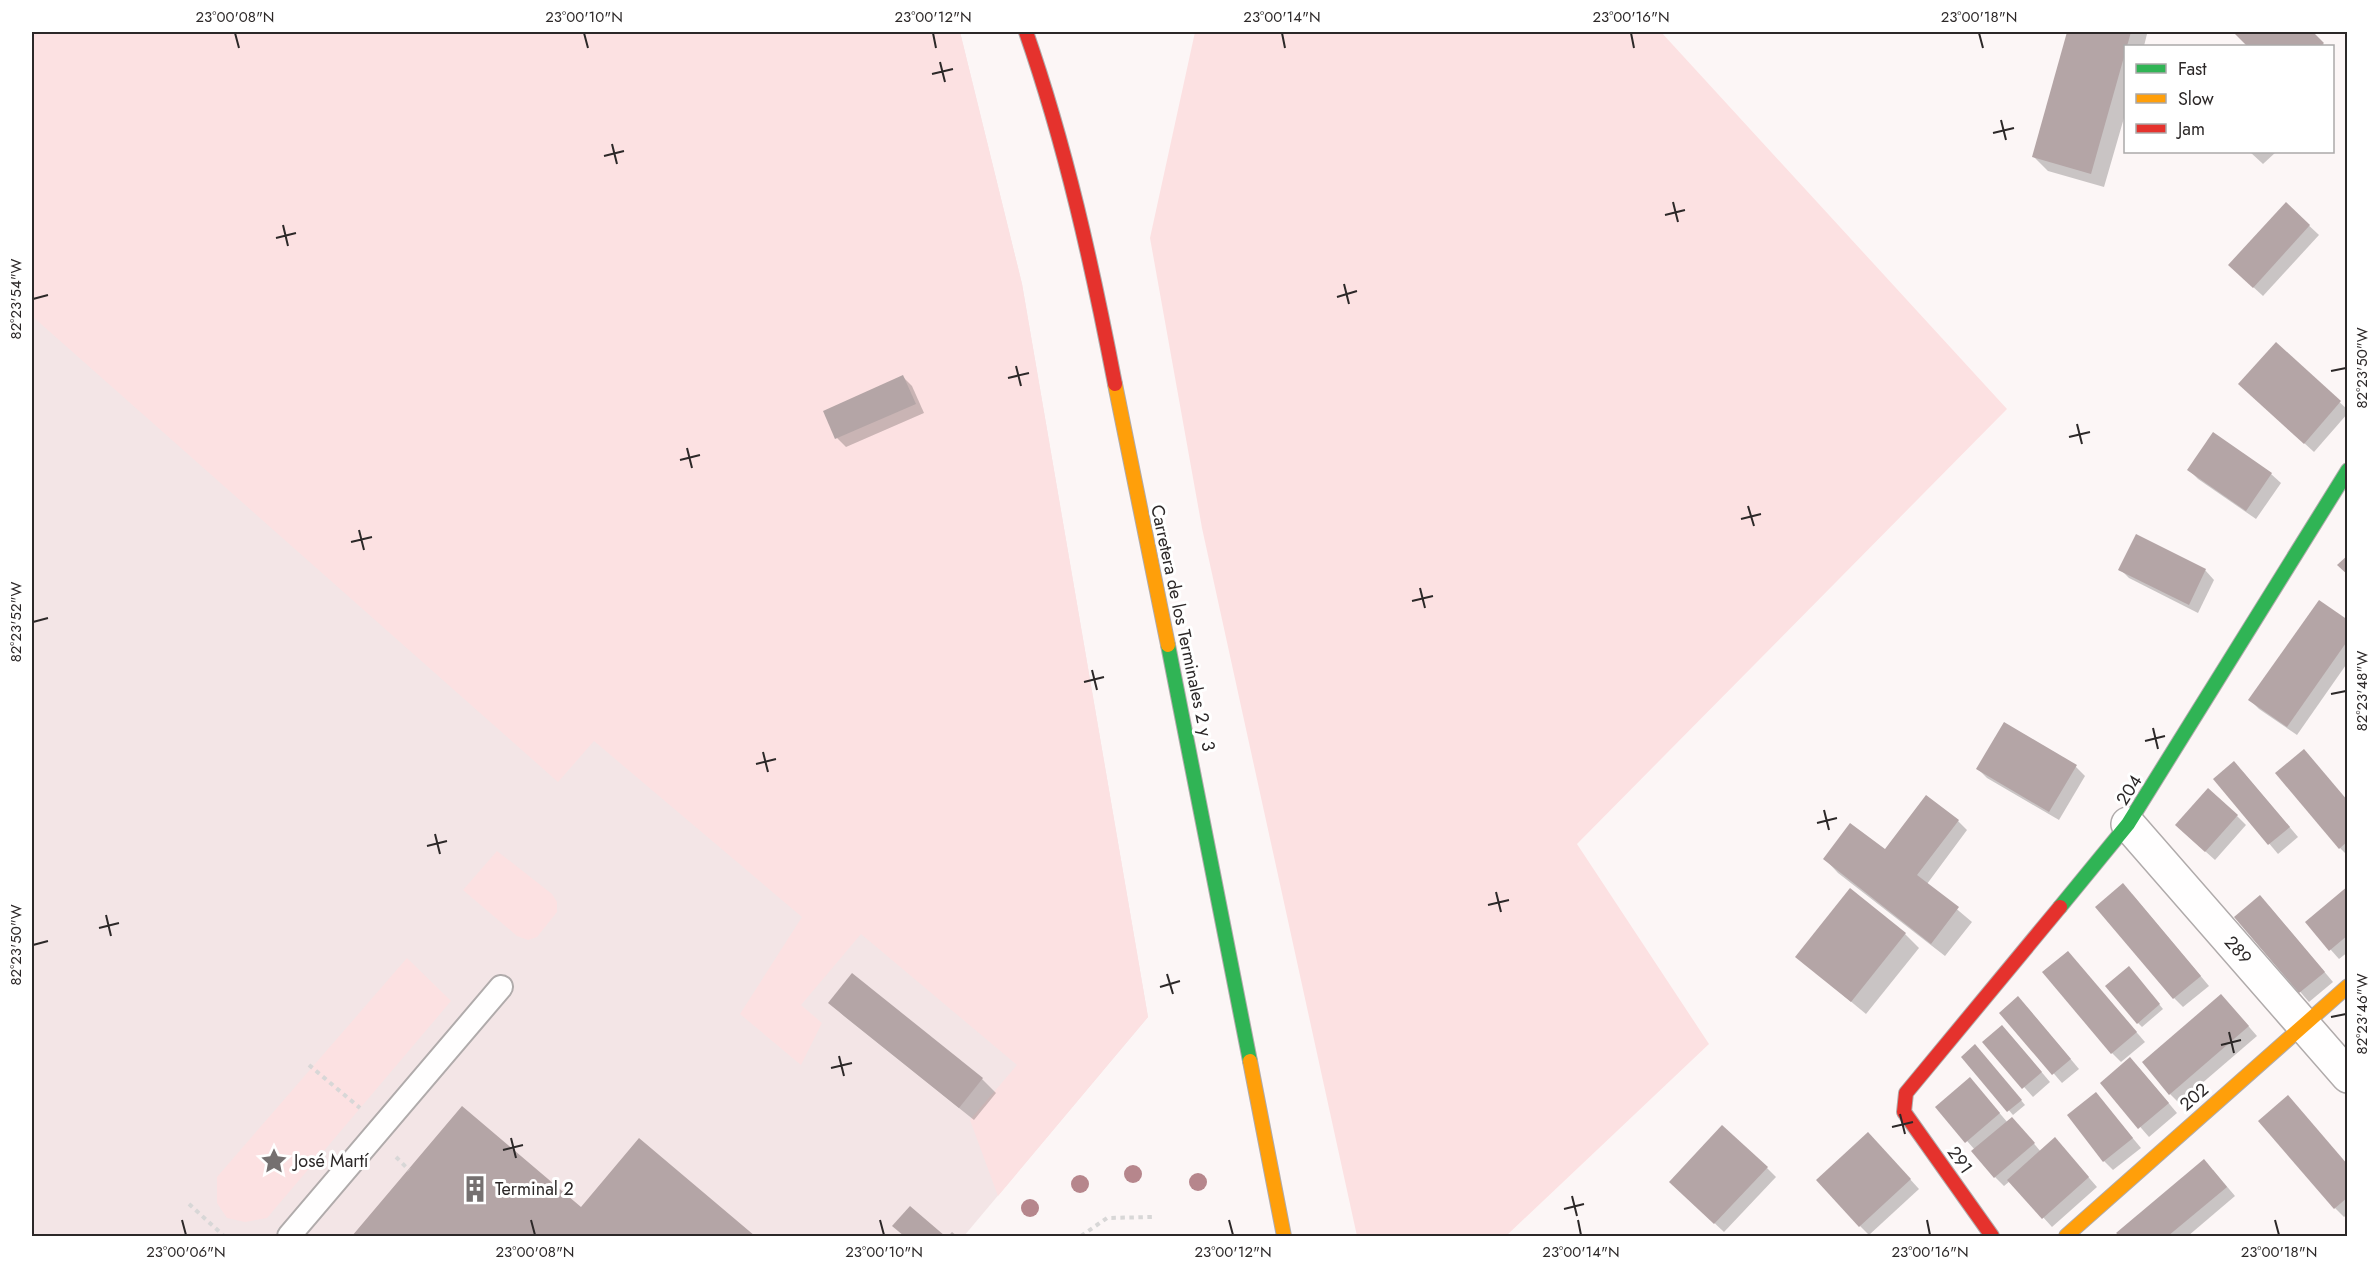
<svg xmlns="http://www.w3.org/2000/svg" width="2379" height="1268" font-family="Jost,sans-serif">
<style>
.built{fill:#f3e5e6}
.green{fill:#fce1e2}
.shadow{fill:#0003}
.building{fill:#b4a5a6}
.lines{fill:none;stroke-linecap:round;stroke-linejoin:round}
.lane-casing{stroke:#b0abab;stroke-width:26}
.street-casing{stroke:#b0abab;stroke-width:36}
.fast-casing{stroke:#b0abab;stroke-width:16}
.slow-casing{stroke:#b0abab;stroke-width:16}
.jam-casing{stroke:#b0abab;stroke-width:16}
.path{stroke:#d8d7d7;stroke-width:4;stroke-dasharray:4.5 4.5;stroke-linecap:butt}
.lane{stroke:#fffefe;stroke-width:22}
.street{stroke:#fffefe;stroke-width:33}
.fast{stroke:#30b455;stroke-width:14}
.slow{stroke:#ff9f0a;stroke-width:14}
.jam{stroke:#e5322d;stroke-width:14}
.tree{fill:#b6868c}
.ticks{fill:none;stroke:#2c2828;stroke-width:2}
.labels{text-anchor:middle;stroke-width:6;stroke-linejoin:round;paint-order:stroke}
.street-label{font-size:18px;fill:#2c2828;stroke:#fff}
.poi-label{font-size:18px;fill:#2c2828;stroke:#fff;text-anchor:start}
.neatline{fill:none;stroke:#2c2828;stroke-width:2}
.ticks-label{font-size:15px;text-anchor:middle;fill:#2c2828}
</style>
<rect width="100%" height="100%" fill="#fcf6f6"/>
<!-- built -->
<polygon class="built" points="32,32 960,32 1022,284 1148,1017 964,1236 32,1236"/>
<!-- green -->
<g class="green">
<polygon points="32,32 960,32 1022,284 1148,1017 998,1196 970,1120 1017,1065 861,934 801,1005 822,1023 801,1065 740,1014 802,917 594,741 558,782 32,316"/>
<polygon points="1195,32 1661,32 2007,409 1577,844 1709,1044 1506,1236 1357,1236 1202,528 1150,238"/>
<polygon points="497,851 552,894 557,902 557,912 537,937 528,940 517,936 463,890"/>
<polygon points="407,958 451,1001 267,1218 245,1222 227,1218 217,1203 217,1177"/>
</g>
<!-- shadow -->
<g class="shadow">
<polygon points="2069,32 2144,32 2147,34 2144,46 2126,46 2126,111 2104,187 2048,171 2034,157"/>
<polygon points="2235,32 2311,32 2325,46 2249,46"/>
<polygon points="2250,152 2276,152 2263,164"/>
<polygon points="2286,204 2319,235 2263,296 2239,274"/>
<polygon points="2276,344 2348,410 2348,413 2314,452 2249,393"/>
<polygon points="903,377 912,386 924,413 846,447 837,438"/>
<polygon points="2214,434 2271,474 2281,483 2256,519 2198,479 2189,470"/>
<polygon points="2120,569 2205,570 2214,580 2198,613 2129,578"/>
<polygon points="2348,622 2348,662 2297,735 2259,709 2250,700"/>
<polygon points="2076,767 2085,776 2059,820 1987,778 1978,769"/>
<polygon points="2243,772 2298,837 2278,854 2215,779"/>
<polygon points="2348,801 2348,856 2340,848"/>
<polygon points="2237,816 2246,825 2215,860 2186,834"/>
<polygon points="1958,821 1967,830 1927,884 1972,922 1945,956 1838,873 1825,859 1885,851"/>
<polygon points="2348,888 2348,952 2339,959 2307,923"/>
<polygon points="2132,894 2209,986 2183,1007 2174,998"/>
<polygon points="2269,906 2333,982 2309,1002 2236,917"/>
<polygon points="1905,934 1919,948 1866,1014 1797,957"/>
<polygon points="2068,953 2145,1042 2121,1062 2112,1053"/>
<polygon points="2133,972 2163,1009 2142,1027 2138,1023"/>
<polygon points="830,1003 982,1079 996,1093 974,1120 844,1016"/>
<polygon points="2230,1005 2257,1036 2179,1103 2170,1094"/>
<polygon points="2027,1007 2079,1069 2062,1083 2001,1013"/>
<polygon points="2011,1036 2050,1082 2033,1097 1984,1042"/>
<polygon points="1979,1050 2025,1105 2013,1115 1963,1057"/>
<polygon points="2139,1068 2177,1113 2149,1137 2102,1083"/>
<polygon points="1979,1089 2008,1123 2021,1128 2041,1152 2064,1149 2097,1187 2052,1227 2010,1181 2004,1186 1995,1177 1973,1152 1975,1150 1937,1107"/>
<polygon points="2096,1094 2141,1148 2113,1170 2104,1161"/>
<polygon points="462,1108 581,1210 639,1140 753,1236 354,1236"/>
<polygon points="1877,1143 1919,1189 1869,1235 1860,1226"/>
<polygon points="2348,1165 2348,1214 2344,1217 2335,1208"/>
<polygon points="1767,1168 1776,1177 1724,1232 1680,1191"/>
<polygon points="2213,1170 2235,1196 2188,1236 2122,1236 2119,1233"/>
<polygon points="910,1208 943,1236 903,1235"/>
<polygon points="952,1232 957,1236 948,1236"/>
</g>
<!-- building -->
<g class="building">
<polygon points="2067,32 2131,32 2091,174 2032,157"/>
<polygon points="2233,32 2313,32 2324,43 2321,46 2247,46"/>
<polygon points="2286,202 2310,225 2253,288 2228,265"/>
<polygon points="2276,342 2341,401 2304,444 2238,384"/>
<polygon points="903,375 916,404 835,439 823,411"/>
<polygon points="2213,432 2272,473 2246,511 2187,470"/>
<polygon points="2136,534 2206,569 2189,605 2118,570"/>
<polygon points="2348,555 2348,575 2337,565"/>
<polygon points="2319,600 2348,620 2348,640 2287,727 2248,700"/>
<polygon points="2004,722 2077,765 2049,812 1976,769"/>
<polygon points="2304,749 2348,801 2348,841 2339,849 2275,773"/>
<polygon points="2234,761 2290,827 2268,845 2213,779"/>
<polygon points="2208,788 2238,815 2205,852 2175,825"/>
<polygon points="1926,795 1959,820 1917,875 1959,907 1931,944 1823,859 1850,823 1885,849"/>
<polygon points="2123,883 2201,976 2173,999 2095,907"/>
<polygon points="2348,886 2348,935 2329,951 2305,922"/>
<polygon points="1850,888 1906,933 1851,1002 1795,957"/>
<polygon points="2260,895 2325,972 2299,993 2234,917"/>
<polygon points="2068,951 2137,1032 2111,1054 2042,972"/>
<polygon points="2129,966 2160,1004 2137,1024 2105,986"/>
<polygon points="852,973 983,1078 959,1108 828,1003"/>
<polygon points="2221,994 2249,1026 2169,1095 2142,1062"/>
<polygon points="2018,996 2071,1059 2052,1075 1999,1013"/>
<polygon points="2002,1025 2042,1072 2022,1089 1982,1042"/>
<polygon points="1975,1044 2022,1100 2007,1112 1961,1057"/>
<polygon points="2130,1057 2169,1103 2138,1129 2100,1083"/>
<polygon points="1970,1077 2000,1113 1965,1143 1935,1107"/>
<polygon points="2096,1092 2133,1138 2103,1162 2067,1115"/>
<polygon points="2288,1095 2348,1165 2348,1197 2334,1209 2258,1121"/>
<polygon points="462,1106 581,1207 639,1138 755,1236 352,1236"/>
<polygon points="2012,1117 2035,1143 1994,1178 1971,1151"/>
<polygon points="1722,1125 1768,1167 1714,1224 1669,1182"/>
<polygon points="1868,1132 1911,1179 1859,1227 1816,1180"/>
<polygon points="2055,1137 2089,1177 2042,1219 2007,1180"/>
<polygon points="2204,1159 2227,1187 2168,1236 2120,1236 2116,1233"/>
<polygon points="910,1206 945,1236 904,1236 892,1226"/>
</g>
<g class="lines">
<defs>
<polyline id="lane" points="289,1236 501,987"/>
<polyline id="street" points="2128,824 2348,1076"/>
<g id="fast">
<polyline points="1168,645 1250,1061"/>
<polyline points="2060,907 2128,824 2348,470"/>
</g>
<g id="slow">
<polyline points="1115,384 1168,645"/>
<polyline points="1250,1061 1284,1236"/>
<polyline points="2066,1236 2348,986"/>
</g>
<g id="jam">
<path d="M1026,32C1066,147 1092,265 1115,384"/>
<polyline points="1992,1236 1904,1112 1906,1093 2060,907"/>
</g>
</defs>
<!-- lane casing -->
<use href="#lane" class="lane-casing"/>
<!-- street casing -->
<use href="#street" class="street-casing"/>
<!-- fast casing -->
<use href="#fast" class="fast-casing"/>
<!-- slow casing -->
<use href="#slow" class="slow-casing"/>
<!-- jam casing -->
<use href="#jam" class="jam-casing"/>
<!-- path -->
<g class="path">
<polyline points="309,1065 360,1108"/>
<polyline points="396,1157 409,1170"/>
<polyline points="189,1204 224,1236"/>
<polyline points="1081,1236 1107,1218 1152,1217"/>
</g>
<!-- lane -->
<use href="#lane" class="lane"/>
<!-- street -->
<use href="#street" class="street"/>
<!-- fast -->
<use href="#fast" class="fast"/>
<!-- slow -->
<use href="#slow" class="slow"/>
<!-- jam -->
<use href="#jam" class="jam"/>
</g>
<!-- trees -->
<g class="tree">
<circle cx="1133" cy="1174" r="9"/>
<circle cx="1198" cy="1182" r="9"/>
<circle cx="1080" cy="1184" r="9"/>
<circle cx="1030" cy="1208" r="9"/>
</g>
<!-- ticks -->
<path class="ticks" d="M235,33L239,48M584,33L588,48M933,33L936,48M1282,33L1285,48M1631,33L1634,48M1979,33L1983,48M940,62L945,82M932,74L953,69M2001,120L2006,140M1993,133L2014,128M612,144L617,164M604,156L624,151M1673,202L1678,222M1665,215L1685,210M283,225L288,246M276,238L296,233M1344,284L1349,304M1337,297L1357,291M33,299L48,295M1016,366L1021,386M2331,371L2346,368M1008,378L1029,373M2077,424L2082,444M2069,437L2090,432M687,448L692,468M680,460L700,455M1748,506L1754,526M1741,519L1761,514M359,530L364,550M351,542L372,537M1420,588L1425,608M1412,601L1433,596M33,622L48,618M1092,670L1097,690M1084,682L1104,677M2331,694L2346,691M2153,728L2158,749M2145,741L2165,736M763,752L768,772M756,764L776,759M1824,810L1829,830M1817,823L1837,818M435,834L440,854M427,846L447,841M1496,892L1501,912M1488,905L1509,900M106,915L111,936M99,928L119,923M33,945L48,941M1167,974L1173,994M1160,987L1180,981M2331,1017L2346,1014M2229,1032L2234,1053M2221,1045L2241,1040M839,1056L844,1076M831,1068L852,1063M1900,1114L1905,1134M1892,1127L1913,1122M511,1138L516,1158M503,1150L523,1145M1572,1196L1577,1216M1564,1209L1584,1204M182,1220L186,1235M531,1220L535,1235M880,1220L884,1235M1229,1220L1233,1235M1578,1220L1581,1235M1927,1220L1930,1235M2275,1220L2279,1235"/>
<!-- icons -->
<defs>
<symbol id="sight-bare" viewBox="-9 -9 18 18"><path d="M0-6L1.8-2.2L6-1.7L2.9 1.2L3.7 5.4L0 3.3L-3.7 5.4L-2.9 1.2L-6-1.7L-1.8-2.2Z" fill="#757070" stroke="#fff" stroke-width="2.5" paint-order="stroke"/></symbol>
<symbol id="building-bare" viewBox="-9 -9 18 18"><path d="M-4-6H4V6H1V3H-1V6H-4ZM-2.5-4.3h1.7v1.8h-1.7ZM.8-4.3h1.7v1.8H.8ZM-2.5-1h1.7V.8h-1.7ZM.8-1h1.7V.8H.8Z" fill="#757070" stroke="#fff" stroke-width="2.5" paint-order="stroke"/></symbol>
</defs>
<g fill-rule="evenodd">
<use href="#sight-bare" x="255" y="1142" width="38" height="38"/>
<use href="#building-bare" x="456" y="1170" width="38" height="38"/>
</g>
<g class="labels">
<!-- street labels -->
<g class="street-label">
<text transform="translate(1183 628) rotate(78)" y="6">Carretera de los Terminales 2 y 3</text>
<text transform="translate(2129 790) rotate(-58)" y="6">204</text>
<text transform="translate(2238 950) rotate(49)" y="6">289</text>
<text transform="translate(2194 1097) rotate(-41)" y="6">202</text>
<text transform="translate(1960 1160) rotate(55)" y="6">291</text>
</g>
<!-- poi labels -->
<g class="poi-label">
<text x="294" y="1167">José Martí</text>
<text x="495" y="1195">Terminal 2</text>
</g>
</g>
<!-- border -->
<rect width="2379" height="1268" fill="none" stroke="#ffffff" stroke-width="66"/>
<!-- legend -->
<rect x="2124" y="45" width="210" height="108" fill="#ffffff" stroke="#aba9a9" stroke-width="1.5"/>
<rect x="2136" y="64" width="30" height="9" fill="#30b455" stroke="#aba9a9" stroke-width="1.5"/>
<text x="2178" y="75" font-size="18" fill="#2c2828">Fast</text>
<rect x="2136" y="94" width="30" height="9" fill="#ff9f0a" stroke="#aba9a9" stroke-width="1.5"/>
<text x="2178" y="105" font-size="18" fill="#2c2828">Slow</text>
<rect x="2136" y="124" width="30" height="9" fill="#e5322d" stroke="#aba9a9" stroke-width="1.5"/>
<text x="2178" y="135" font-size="18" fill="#2c2828">Jam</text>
<rect x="33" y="33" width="2313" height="1202" class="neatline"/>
<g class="ticks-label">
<text x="235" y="22">23°00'08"N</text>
<text x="584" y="22">23°00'10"N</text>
<text x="933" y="22">23°00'12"N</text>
<text x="1282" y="22">23°00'14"N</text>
<text x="1631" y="22">23°00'16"N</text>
<text x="1979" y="22">23°00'18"N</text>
<text transform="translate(16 299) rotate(-90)" y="5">82°23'54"W</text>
<text transform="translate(2362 368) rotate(-90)" y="5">82°23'50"W</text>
<text transform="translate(16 622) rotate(-90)" y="5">82°23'52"W</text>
<text transform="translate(2362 691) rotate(-90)" y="5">82°23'48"W</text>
<text transform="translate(16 945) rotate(-90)" y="5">82°23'50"W</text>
<text transform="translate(2362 1014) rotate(-90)" y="5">82°23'46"W</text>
<text x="186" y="1257">23°00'06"N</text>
<text x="535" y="1257">23°00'08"N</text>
<text x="884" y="1257">23°00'10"N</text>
<text x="1233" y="1257">23°00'12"N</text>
<text x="1581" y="1257">23°00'14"N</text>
<text x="1930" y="1257">23°00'16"N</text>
<text x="2279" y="1257">23°00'18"N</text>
</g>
</svg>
